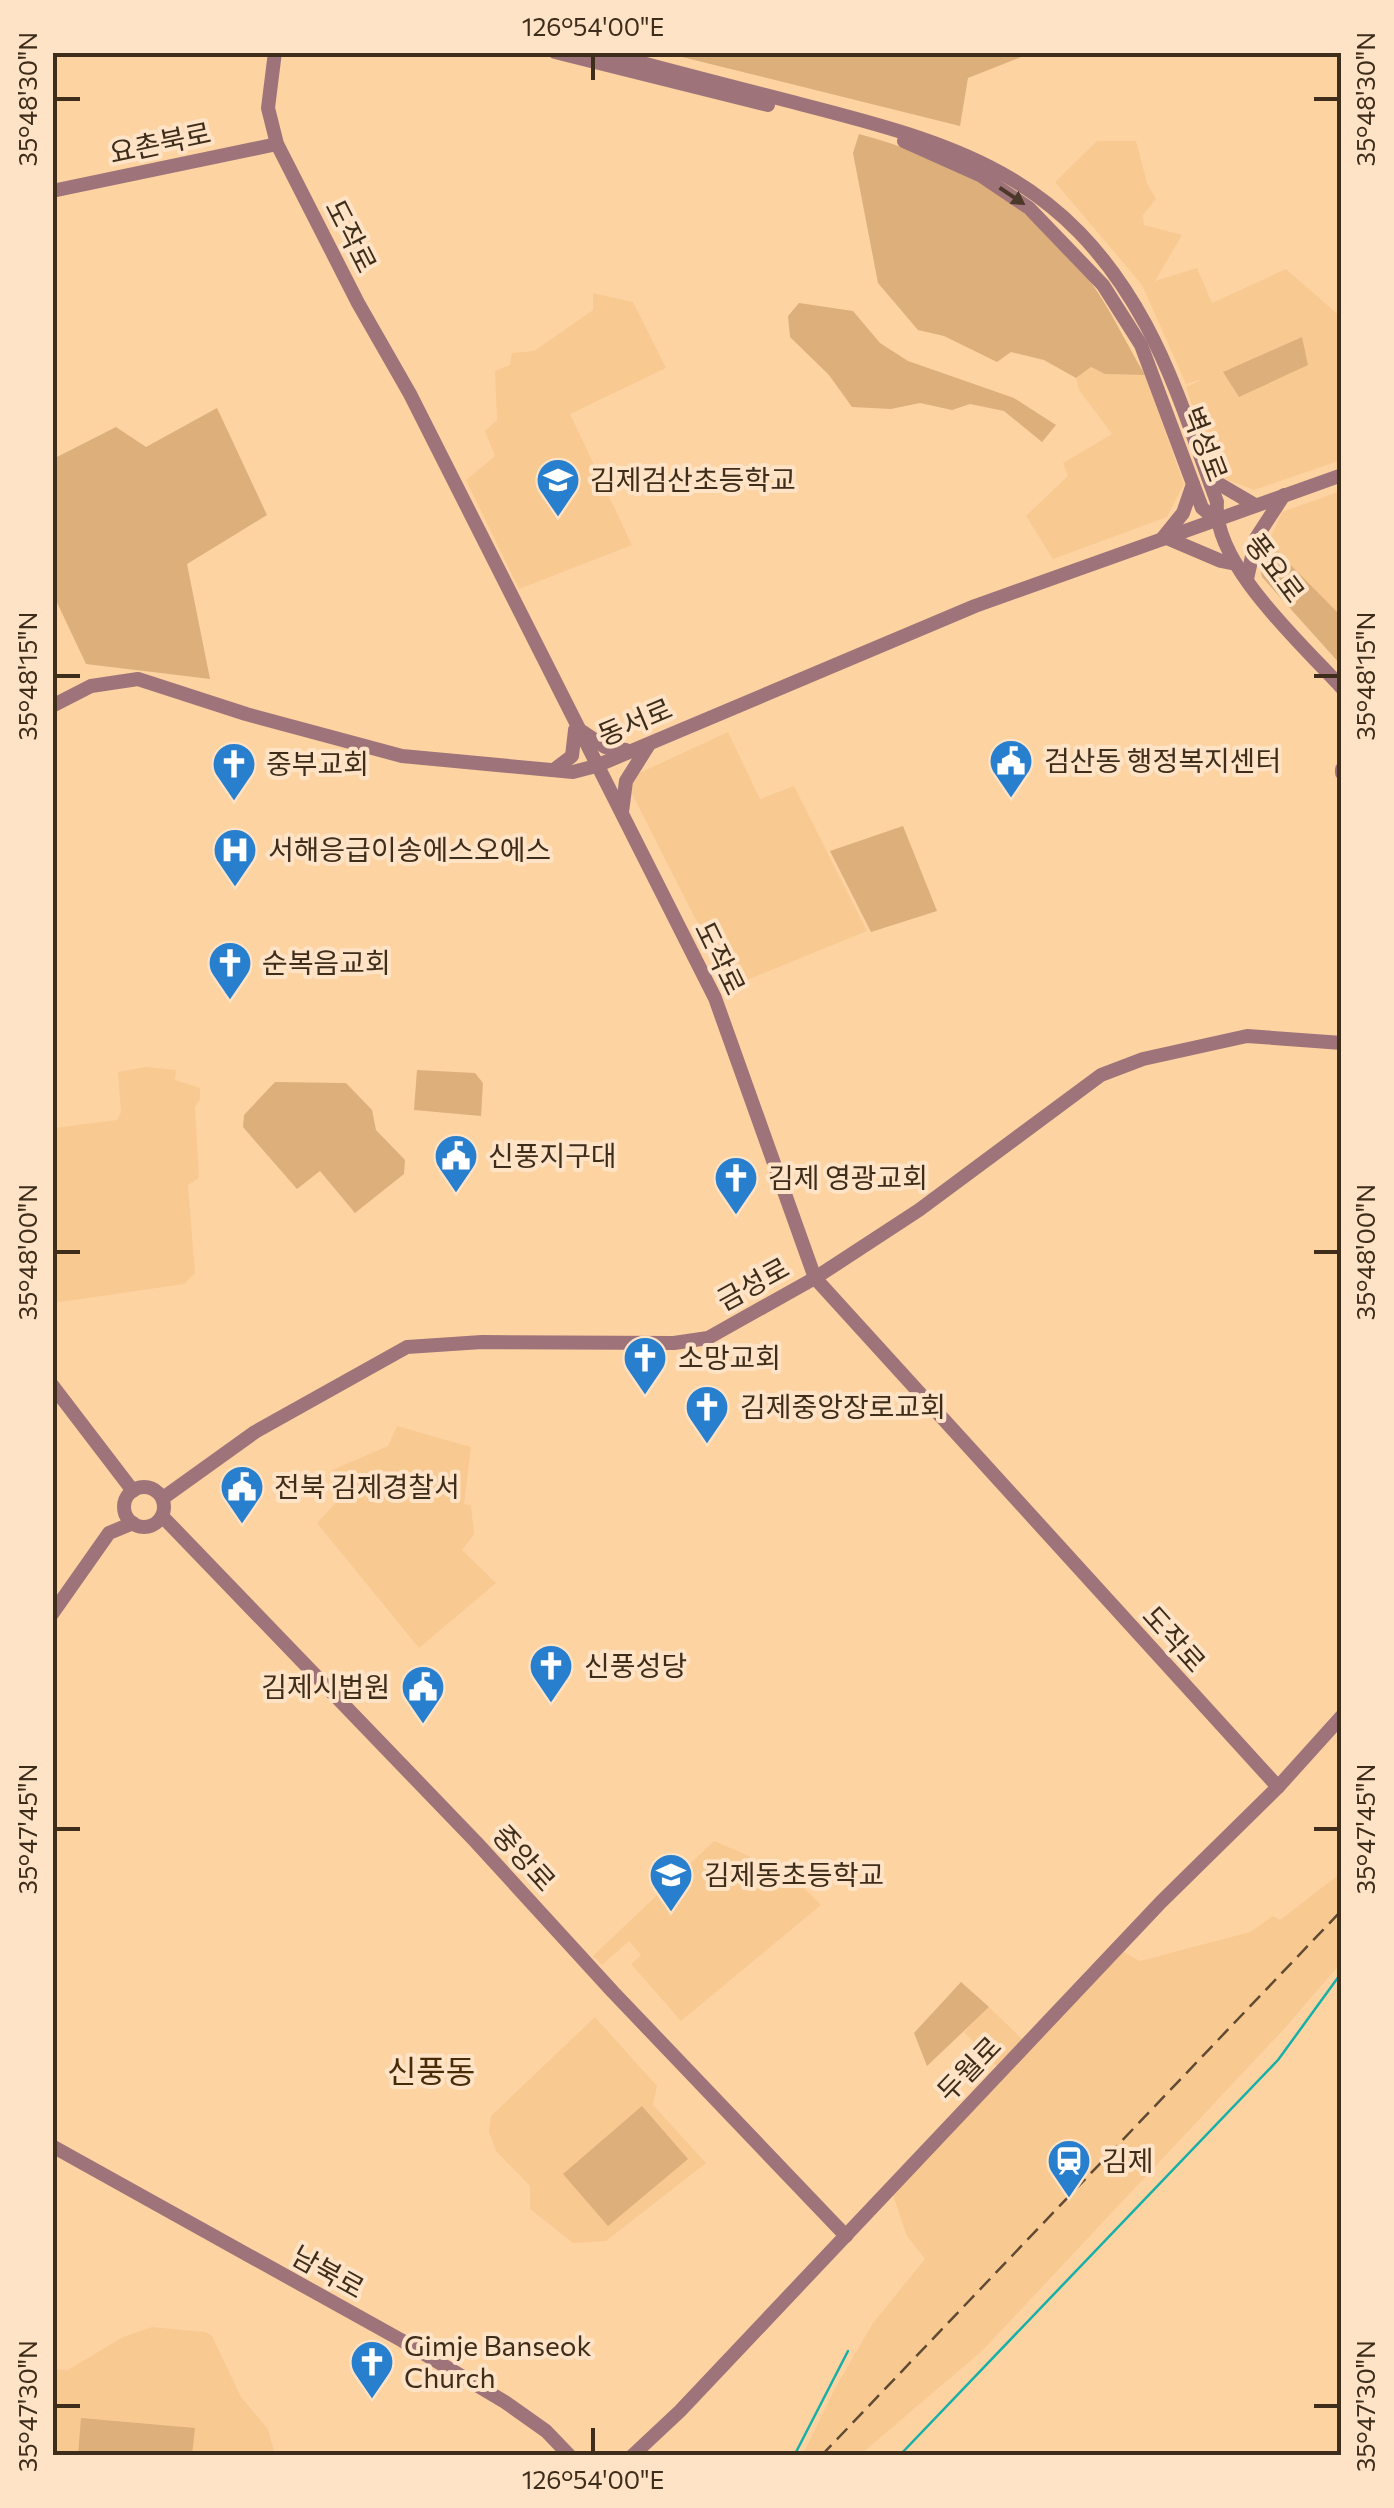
<svg xmlns="http://www.w3.org/2000/svg" width="1394" height="2508" font-family="Commissioner,'Noto Sans KR',sans-serif">
<style>
.built{fill:#f9c992;fill-rule:evenodd}
.green{fill:#dcaf7b}
.lines{fill:none;stroke-linecap:round;stroke-linejoin:round}
.stream{stroke:#15b0a9;stroke-width:2.5}
.secondary{stroke:#9e747a;stroke-width:14}
.rail{stroke:#604b32;stroke-width:2.5;stroke-dasharray:15 8;stroke-linecap:butt}
.oneway{fill:#4c3828}
.ticks{fill:none;stroke:#3e2d1a;stroke-width:4}
.labels{text-anchor:middle;stroke-width:8;stroke-linejoin:round;paint-order:stroke}
.street-label{font-size:28px;fill:#3e2d1a;stroke:#fee3c7}
.poi-label{font-size:28px;fill:#3e2d1a;stroke:#fee3c7;text-anchor:start}
.quarter-label{font-size:32px;fill:#472c06;stroke:#fee3c7}
.neatline{fill:none;stroke:#3e2d1a;stroke-width:4}
.ticks-label{font-size:25px;text-anchor:middle;fill:#3e2d1a}
</style>
<rect width="100%" height="100%" fill="#fed3a2"/>
<!-- built -->
<g class="built">
<path d="M1097,141H1136L1147,183L1156,199L1143,215L1144,225L1182,235L1155,281L1197,268L1212,303L1286,269L1341,317V460L1254,490L1215,475L1186,387L1203,379L1186,384L1142,285L1055,182ZM1301,338L1308,364L1224,372Z"/>
<polygon points="593,293 633,302 666,368 570,414 632,545 519,589 466,480 495,456 485,431 497,420 495,371 510,365 512,353 534,351 593,310"/>
<polygon points="1091,367 1106,374 1145,375 1184,484 1167,517 1053,559 1026,516 1068,476 1063,463 1112,434 1079,390 1076,378"/>
<polygon points="1341,491 1341,616 1340,617 1268,543 1282,512"/>
<polygon points="728,732 760,799 794,786 867,931 737,984 726,979 631,792 633,776"/>
<polygon points="146,1067 176,1070 175,1080 200,1088 200,1099 195,1107 199,1178 188,1185 195,1273 184,1284 53,1303 53,1128 117,1120 121,1112 118,1072"/>
<polygon points="397,1426 471,1447 464,1504 471,1505 474,1534 462,1550 496,1583 419,1648 317,1523 344,1494 332,1470 388,1446"/>
<polygon points="714,1841 789,1873 821,1905 681,2021 631,1964 641,1955 629,1941 602,1965 593,1956"/>
<polygon points="1341,1873 1341,1963 1284,2029 983,2350 860,2455 802,2456 835,2388 873,2323 925,2259 907,2236 892,2193 1120,1950 1140,1961 1250,1932 1273,1916 1280,1920"/>
<polygon points="989,2007 1023,2040 999,2068 964,2032"/>
<polygon points="595,2017 657,2086 653,2105 706,2163 606,2241 573,2243 530,2209 530,2186 496,2151 489,2132 491,2116"/>
<polygon points="152,2327 205,2332 212,2336 241,2397 268,2429 275,2455 53,2455 52,2369 68,2370 123,2337"/>
</g>
<!-- green -->
<g class="green">
<polygon points="666,53 1031,53 968,78 960,126"/>
<path d="M859,134C955,160 1029,201 1090,281C1111,310 1127,345 1145,375L1105,374L1091,367L1076,378L1044,360L1011,352L997,362L944,336L918,330L878,283L853,153Z"/>
<polygon points="799,303 853,311 880,343 908,361 1014,398 1056,425 1042,442 1004,411 970,404 952,410 920,403 891,409 852,407 829,375 790,337 788,316"/>
<polygon points="1302,337 1308,365 1239,397 1223,372"/>
<polygon points="217,408 267,515 187,564 210,679 86,664 53,594 53,459 116,427 146,447"/>
<polygon points="1268,542 1341,616 1341,665 1262,577 1257,555"/>
<polygon points="903,826 937,911 871,932 830,851"/>
<polygon points="417,1070 475,1073 483,1083 481,1116 414,1110"/>
<polygon points="275,1082 346,1083 372,1110 376,1130 405,1160 404,1174 355,1213 320,1171 297,1189 243,1127 244,1115"/>
<polygon points="961,1982 989,2007 927,2066 914,2033"/>
<polygon points="642,2106 688,2159 608,2226 563,2174"/>
<polygon points="81,2418 195,2428 192,2455 78,2455"/>
</g>
<g class="lines">
<!-- stream -->
<g class="stream">
<polyline points="794,2456 848,2351"/>
<polyline points="899,2456 1278,2060 1342,1972"/>
</g>
<!-- secondary -->
<g class="secondary">
<polyline points="275,52 268,108 277,144 358,303 410,394 715,998 815,1278 1278,1787"/>
<polyline points="555,52 768,105"/>
<path d="M601,52C667,70 734,87 800,104C956,144 1064,174 1146,325C1176,381 1195,443 1217,502C1212,564 1302,644 1342,688"/>
<polyline points="904,141 980,175 1029,208 1103,285 1141,345 1202,508 1215,519"/>
<polyline points="52,191 277,144"/>
<polyline points="1209,478 1255,505"/>
<polyline points="1167,538 1221,561 1236,564"/>
<polyline points="1162,539 1183,513 1193,484"/>
<polyline points="1247,579 1256,538 1284,495"/>
<polyline points="52,706 91,686 138,679 246,714 402,756 573,772 596,766 975,606 1342,475"/>
<polyline points="583,732 605,747 626,750"/>
<polyline points="555,769 572,756 575,730"/>
<polyline points="1342,769 1342,773"/>
<polyline points="622,812 626,781 648,746"/>
<polyline points="52,1385 133,1491"/>
<circle cx="144" cy="1507" r="20"/>
<polyline points="163,1498 255,1432 407,1347 482,1342 674,1343 708,1338 815,1278 919,1210 1101,1075 1143,1059 1247,1036 1342,1043"/>
<polyline points="162,1516 476,1842 613,1992 846,2236"/>
<polyline points="52,1614 109,1533 133,1523"/>
<polyline points="52,2146 401,2340 505,2402 546,2431 570,2456"/>
<polyline points="632,2456 680,2411 1161,1902 1278,1787 1342,1716"/>
</g>
<!-- rail -->
<polyline class="rail" points="821,2456 1342,1910"/>
</g>
<!-- one-way arrows -->
<defs><path id="oneway-solid" d="M-6-.8H1V-3.2L6.5 0L1 3.2V.8H-6Z" transform="scale(2.5)"/></defs>
<use class="oneway" href="#oneway-solid" transform="translate(1012 196) rotate(34)"/>
<!-- ticks -->
<path class="ticks" d="M593,55V80M55,99H80M1314,99H1339M55,676H80M1314,676H1339M55,1252H80M1314,1252H1339M55,1829H80M1314,1829H1339M55,2406H80M1314,2406H1339M593,2428V2453"/>
<!-- icons -->
<defs>
<symbol id="school-pin" viewBox="-11 -11 22 30"><path d="M0 17L-7.5 6A9.5 9.5 0 1 1 7.5 6Z" fill="#287fcd" stroke="#fee3c7"/><path d="M0-5L7-2L0 1L-7-2ZM-4 1L0 2.5L4 1V4Q0 6-4 4Z" fill="#fff"/></symbol>
<symbol id="civic-pin" viewBox="-11 -11 22 30"><path d="M0 17L-7.5 6A9.5 9.5 0 1 1 7.5 6Z" fill="#287fcd" stroke="#fee3c7"/><path d="M-.6-6.5H3V-4.5H.6V-3L4-1V1h2V6H-6V1h2V-1L-.6-3ZM-1.2 2.5V6h2.4V2.5Z" fill="#fff"/></symbol>
<symbol id="church-pin" viewBox="-11 -11 22 30"><path d="M0 17L-7.5 6A9.5 9.5 0 1 1 7.5 6Z" fill="#287fcd" stroke="#fee3c7"/><path d="M-1.2-6h2.4v3.5h3.3v2.4h-3.3V6h-2.4V-.1h-3.3v-2.4h3.3Z" fill="#fff"/></symbol>
<symbol id="hospital-pin" viewBox="-11 -11 22 30"><path d="M0 17L-7.5 6A9.5 9.5 0 1 1 7.5 6Z" fill="#287fcd" stroke="#fee3c7"/><path d="M-5-5h3v3.5h4V-5h3V5h-3V1.5h-4V5h-3Z" fill="#fff"/></symbol>
<symbol id="station-pin" viewBox="-11 -11 22 30"><path d="M0 17L-7.5 6A9.5 9.5 0 1 1 7.5 6Z" fill="#287fcd" stroke="#fee3c7"/><path d="M-3-6H3Q5-6 5-4V2Q5 4 3 4L4.5 6H3L1.5 4h-3L-3 6H-4.5L-3 4Q-5 4-5 2V-4Q-5-6-3-6ZM-3.5-4v3h7v-3ZM-3.5 1v1.5H-2V1ZM2 1v1.5H3.5V1Z" fill="#fff"/></symbol>
</defs>
<g fill-rule="evenodd">
<use href="#school-pin" x="533" y="455" width="50" height="68"/>
<use href="#civic-pin" x="986" y="736" width="50" height="68"/>
<use href="#church-pin" x="209" y="739" width="50" height="68"/>
<use href="#hospital-pin" x="210" y="825" width="50" height="68"/>
<use href="#church-pin" x="205" y="938" width="50" height="68"/>
<use href="#civic-pin" x="431" y="1131" width="50" height="68"/>
<use href="#church-pin" x="711" y="1153" width="50" height="68"/>
<use href="#church-pin" x="620" y="1333" width="50" height="68"/>
<use href="#church-pin" x="682" y="1382" width="50" height="68"/>
<use href="#civic-pin" x="217" y="1462" width="50" height="68"/>
<use href="#church-pin" x="526" y="1641" width="50" height="68"/>
<use href="#civic-pin" x="398" y="1662" width="50" height="68"/>
<use href="#school-pin" x="646" y="1850" width="50" height="68"/>
<use href="#station-pin" x="1044" y="2136" width="50" height="68"/>
<use href="#church-pin" x="347" y="2337" width="50" height="68"/>
</g>
<g class="labels">
<!-- street labels -->
<g class="street-label">
<text transform="translate(160 143) rotate(-12)" y="10">요촌북로</text>
<text transform="translate(351 236) rotate(63)" y="10">도작로</text>
<text transform="translate(1205 444) rotate(69)" y="10">벽성로</text>
<text transform="translate(1275 568) rotate(53)" y="10">풍요로</text>
<text transform="translate(635 722) rotate(-23)" y="10">동서로</text>
<text transform="translate(720 958) rotate(64)" y="10">도작로</text>
<text transform="translate(753 1284) rotate(-29)" y="10">금성로</text>
<text transform="translate(1174 1639) rotate(48)" y="10">도작로</text>
<text transform="translate(524 1858) rotate(48)" y="10">중앙로</text>
<text transform="translate(969 2069) rotate(-46)" y="10">두월로</text>
<text transform="translate(328 2272) rotate(29)" y="10">남북로</text>
</g>
<!-- poi labels -->
<g class="poi-label">
<text x="590" y="490">김제검산초등학교</text>
<text x="1044" y="771">검산동 행정복지센터</text>
<text x="266" y="774">중부교회</text>
<text x="268" y="860">서해응급이송에스오에스</text>
<text x="262" y="973">순복음교회</text>
<text x="488" y="1166">신풍지구대</text>
<text x="768" y="1188">김제 영광교회</text>
<text x="678" y="1368">소망교회</text>
<text x="740" y="1417">김제중앙장로교회</text>
<text x="274" y="1497">전북 김제경찰서</text>
<text x="584" y="1676">신풍성당</text>
<text x="390" y="1697" text-anchor="end">김제시법원</text>
<text x="704" y="1885">김제동초등학교</text>
<text x="1102" y="2171">김제</text>
<text x="404" y="2356">Gimje Banseok<tspan x="404" dy="32">Church</tspan></text>
</g>
<!-- quarter labels -->
<g class="quarter-label">
<text x="431" y="2083">신풍동</text>
</g>
</g>
<!-- border -->
<rect width="1394" height="2508" fill="none" stroke="#fee3c7" stroke-width="110"/>
<rect x="55" y="55" width="1284" height="2398" class="neatline"/>
<g class="ticks-label">
<text x="593" y="36">126°54'00"E</text>
<text transform="translate(28 99) rotate(-90)" y="9">35°48'30"N</text>
<text transform="translate(1366 99) rotate(-90)" y="9">35°48'30"N</text>
<text transform="translate(28 676) rotate(-90)" y="9">35°48'15"N</text>
<text transform="translate(1366 676) rotate(-90)" y="9">35°48'15"N</text>
<text transform="translate(28 1252) rotate(-90)" y="9">35°48'00"N</text>
<text transform="translate(1366 1252) rotate(-90)" y="9">35°48'00"N</text>
<text transform="translate(28 1829) rotate(-90)" y="9">35°47'45"N</text>
<text transform="translate(1366 1829) rotate(-90)" y="9">35°47'45"N</text>
<text transform="translate(28 2406) rotate(-90)" y="9">35°47'30"N</text>
<text transform="translate(1366 2406) rotate(-90)" y="9">35°47'30"N</text>
<text x="593" y="2489">126°54'00"E</text>
</g>
</svg>
